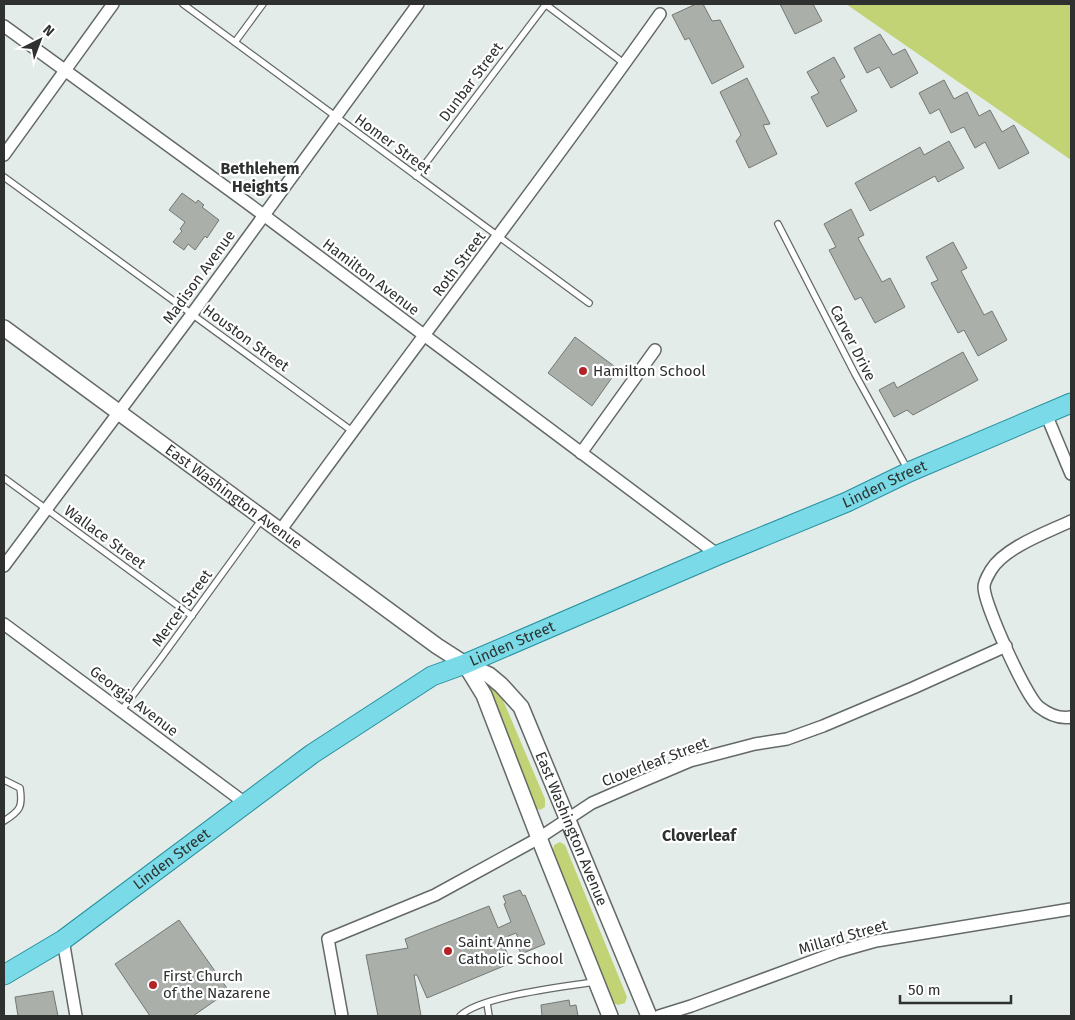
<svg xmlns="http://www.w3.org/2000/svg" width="1075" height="1020" font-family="'Fira Sans',sans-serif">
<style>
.green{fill:#c1d374}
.building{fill:#aaafaa;stroke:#737874}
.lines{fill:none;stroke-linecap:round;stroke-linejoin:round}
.service-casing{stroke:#636967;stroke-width:8}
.minor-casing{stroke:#636967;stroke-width:14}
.tertiary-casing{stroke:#636967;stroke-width:18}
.primary-casing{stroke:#268f9d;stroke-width:21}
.service{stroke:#fff;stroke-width:5.5}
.minor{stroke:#fff;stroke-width:11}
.tertiary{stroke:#fff;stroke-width:15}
.primary{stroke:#7adae7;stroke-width:19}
.poi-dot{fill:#b32226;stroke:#fff;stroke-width:2}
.labels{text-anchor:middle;stroke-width:4.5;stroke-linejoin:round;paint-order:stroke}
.street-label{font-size:15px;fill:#2e3130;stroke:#fff}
.poi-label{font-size:15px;fill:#2e3130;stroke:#fff;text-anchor:start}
.neighbourhood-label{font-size:16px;font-weight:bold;fill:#2e3130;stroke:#fff}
</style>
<rect width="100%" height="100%" fill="#e4ecea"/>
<!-- green -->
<g class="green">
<polygon points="846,4 1071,4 1071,160"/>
<polygon points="487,683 500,693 545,799 545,807 540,810 534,807 489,697"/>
<polygon points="560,842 565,845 627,997 625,1003 618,1005 612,1002 553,851 554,845"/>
</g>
<!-- building -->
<g class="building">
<polygon points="696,4 703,4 712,21 720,20 744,67 712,84 689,38 685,40 672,15"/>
<polygon points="780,4 813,4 822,21 795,34"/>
<polygon points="880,34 893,55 905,49 918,73 891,88 879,67 867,73 854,48"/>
<polygon points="834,57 845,77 840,80 857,111 827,127 811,97 819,93 807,72"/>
<polygon points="747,78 770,124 763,125 777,154 749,168 736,141 741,135 720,92"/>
<polygon points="944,80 954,99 967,92 979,116 990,110 1002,132 1014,125 1029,153 999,169 985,142 975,148 964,127 951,133 939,109 930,114 919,93"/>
<polygon points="949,141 964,168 938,182 935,176 870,211 855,183 920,147 924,155"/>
<polygon points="182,193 196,203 198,200 204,205 202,207 219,220 207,238 205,236 195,250 188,244 184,250 173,242 182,231 180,229 185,222 169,210"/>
<polygon points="851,209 864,235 858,238 882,282 890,278 905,307 875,323 861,297 855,300 829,250 836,247 824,224"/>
<polygon points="953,242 967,268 961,271 984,315 992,311 1007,340 978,356 964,330 958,333 931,283 938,280 926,257"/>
<polygon points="575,337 618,369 592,406 548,373"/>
<polygon points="963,352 978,380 913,415 907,410 894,417 879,390 894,382 897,388"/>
<polygon points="520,890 523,896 525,895 545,944 521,954 516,941 519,940 516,933 501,939 511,963 427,998 417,975 414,975 421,1016 378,1016 366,955 408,948 405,939 489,906 498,928 511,922 504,904 506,903 503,896"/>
<polygon points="179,920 229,991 193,1016 150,1016 115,964"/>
<polygon points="53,991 58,1016 18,1016 15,997"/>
<polygon points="569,1000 570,1006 576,1005 578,1016 542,1016 541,1005"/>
</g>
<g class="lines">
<defs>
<g id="service">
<polyline points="183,4 589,303"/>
<polyline points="545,4 625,64"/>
<polyline points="235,42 263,4"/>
<polyline points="416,176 546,4"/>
<polyline points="4,177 352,431"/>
<polyline points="778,224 855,374 908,470"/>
<polyline points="4,478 192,616"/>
<polyline points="121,711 161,658 262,519"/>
<path d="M4,780L20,788C23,807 20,811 4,821"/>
<polyline points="487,1003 489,1016"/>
<path d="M460,1016C480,996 563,987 594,982"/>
</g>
<g id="minor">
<polyline points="4,26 246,202 718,555"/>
<polyline points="4,155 113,4"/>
<polyline points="1046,414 1071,474"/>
<polyline points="581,453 655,350"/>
<path d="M1071,521C1048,532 1005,547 991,570C988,575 984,582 984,587C984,604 1026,697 1039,707C1048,714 1060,719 1071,717"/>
<path d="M280,531C405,358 536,189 660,14"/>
<polyline points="4,566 192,314 418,4"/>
<polyline points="4,624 245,803"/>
<polyline points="63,940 76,1016"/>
<polyline points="342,1016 328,939 435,895 539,838 592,803 645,780 690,761 755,744 787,739 823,726 913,688 1006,646"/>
<polyline points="659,1016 691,1006 837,952 876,941 1071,909"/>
</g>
<g id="tertiary">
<path id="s1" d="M4,328L437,646L465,664L489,675L501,685L521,707L649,1016"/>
<polyline points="465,664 484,695 539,838 610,1016"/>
</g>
<g id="primary">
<path id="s2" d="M4,975L63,940L312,754L432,676L465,664L718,555L847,502L909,472L1071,403"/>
</g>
</defs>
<!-- service casing -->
<use href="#service" class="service-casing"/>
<!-- minor casing -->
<use href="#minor" class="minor-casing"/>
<!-- tertiary casing -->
<use href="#tertiary" class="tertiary-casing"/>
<!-- primary casing -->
<use href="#primary" class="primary-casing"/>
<!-- service -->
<use href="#service" class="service"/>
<!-- minor -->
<use href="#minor" class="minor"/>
<!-- tertiary -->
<use href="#tertiary" class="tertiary"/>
<!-- primary -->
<use href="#primary" class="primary"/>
</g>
<!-- markers -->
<g class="poi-dot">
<circle cx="583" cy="371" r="5"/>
<circle cx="448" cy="951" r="5"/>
<circle cx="153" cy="985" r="5"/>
</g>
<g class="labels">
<!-- street labels -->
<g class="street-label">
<text transform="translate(471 82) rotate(-53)" y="5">Dunbar Street</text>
<text transform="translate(393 144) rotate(36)" y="5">Homer Street</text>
<text transform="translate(459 264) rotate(-53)" y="5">Roth Street</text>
<text transform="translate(199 277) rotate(-54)" y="5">Madison Avenue</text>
<text transform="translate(371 277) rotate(37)" y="5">Hamilton Avenue</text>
<text transform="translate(246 338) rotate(36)" y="5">Houston Street</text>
<text transform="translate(853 343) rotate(63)" y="5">Carver Drive</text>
<text dy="5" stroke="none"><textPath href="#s2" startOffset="1014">Linden Street</textPath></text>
<text dy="5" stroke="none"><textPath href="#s1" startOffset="285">East Washington Avenue</textPath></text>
<text transform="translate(105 537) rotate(36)" y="5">Wallace Street</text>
<text transform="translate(182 608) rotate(-54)" y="5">Mercer Street</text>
<text dy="5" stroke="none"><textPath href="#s2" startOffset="609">Linden Street</textPath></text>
<text transform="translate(134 701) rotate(37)" y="5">Georgia Avenue</text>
<text transform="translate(655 762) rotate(-21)" y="5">Cloverleaf Street</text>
<text dy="5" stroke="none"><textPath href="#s1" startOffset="774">East Washington Avenue</textPath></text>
<text dy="5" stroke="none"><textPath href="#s2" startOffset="204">Linden Street</textPath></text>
<text transform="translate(843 937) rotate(-16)" y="5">Millard Street</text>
</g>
<!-- poi labels -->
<g class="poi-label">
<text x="593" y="376">Hamilton School</text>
<text x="458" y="947">Saint Anne<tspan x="458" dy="17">Catholic School</tspan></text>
<text x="163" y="981">First Church<tspan x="163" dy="17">of the Nazarene</tspan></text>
</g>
<!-- neighbourhood labels -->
<g class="neighbourhood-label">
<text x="260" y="174">Bethlehem<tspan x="260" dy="18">Heights</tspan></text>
<text x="699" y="841">Cloverleaf</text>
</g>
</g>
<!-- border -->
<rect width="1075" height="1020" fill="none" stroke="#2e3130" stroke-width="10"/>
<!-- north arrow -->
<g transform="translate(40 40) rotate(42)" stroke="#ffffff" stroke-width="4" paint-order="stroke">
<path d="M0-4L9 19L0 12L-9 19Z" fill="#2e3130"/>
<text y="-8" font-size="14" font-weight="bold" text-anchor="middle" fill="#2e3130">N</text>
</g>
<!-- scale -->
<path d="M900 995v8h111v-8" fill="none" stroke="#2e3130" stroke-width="2.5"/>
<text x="908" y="995" font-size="15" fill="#2e3130" stroke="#ffffff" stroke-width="4" paint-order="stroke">50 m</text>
</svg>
